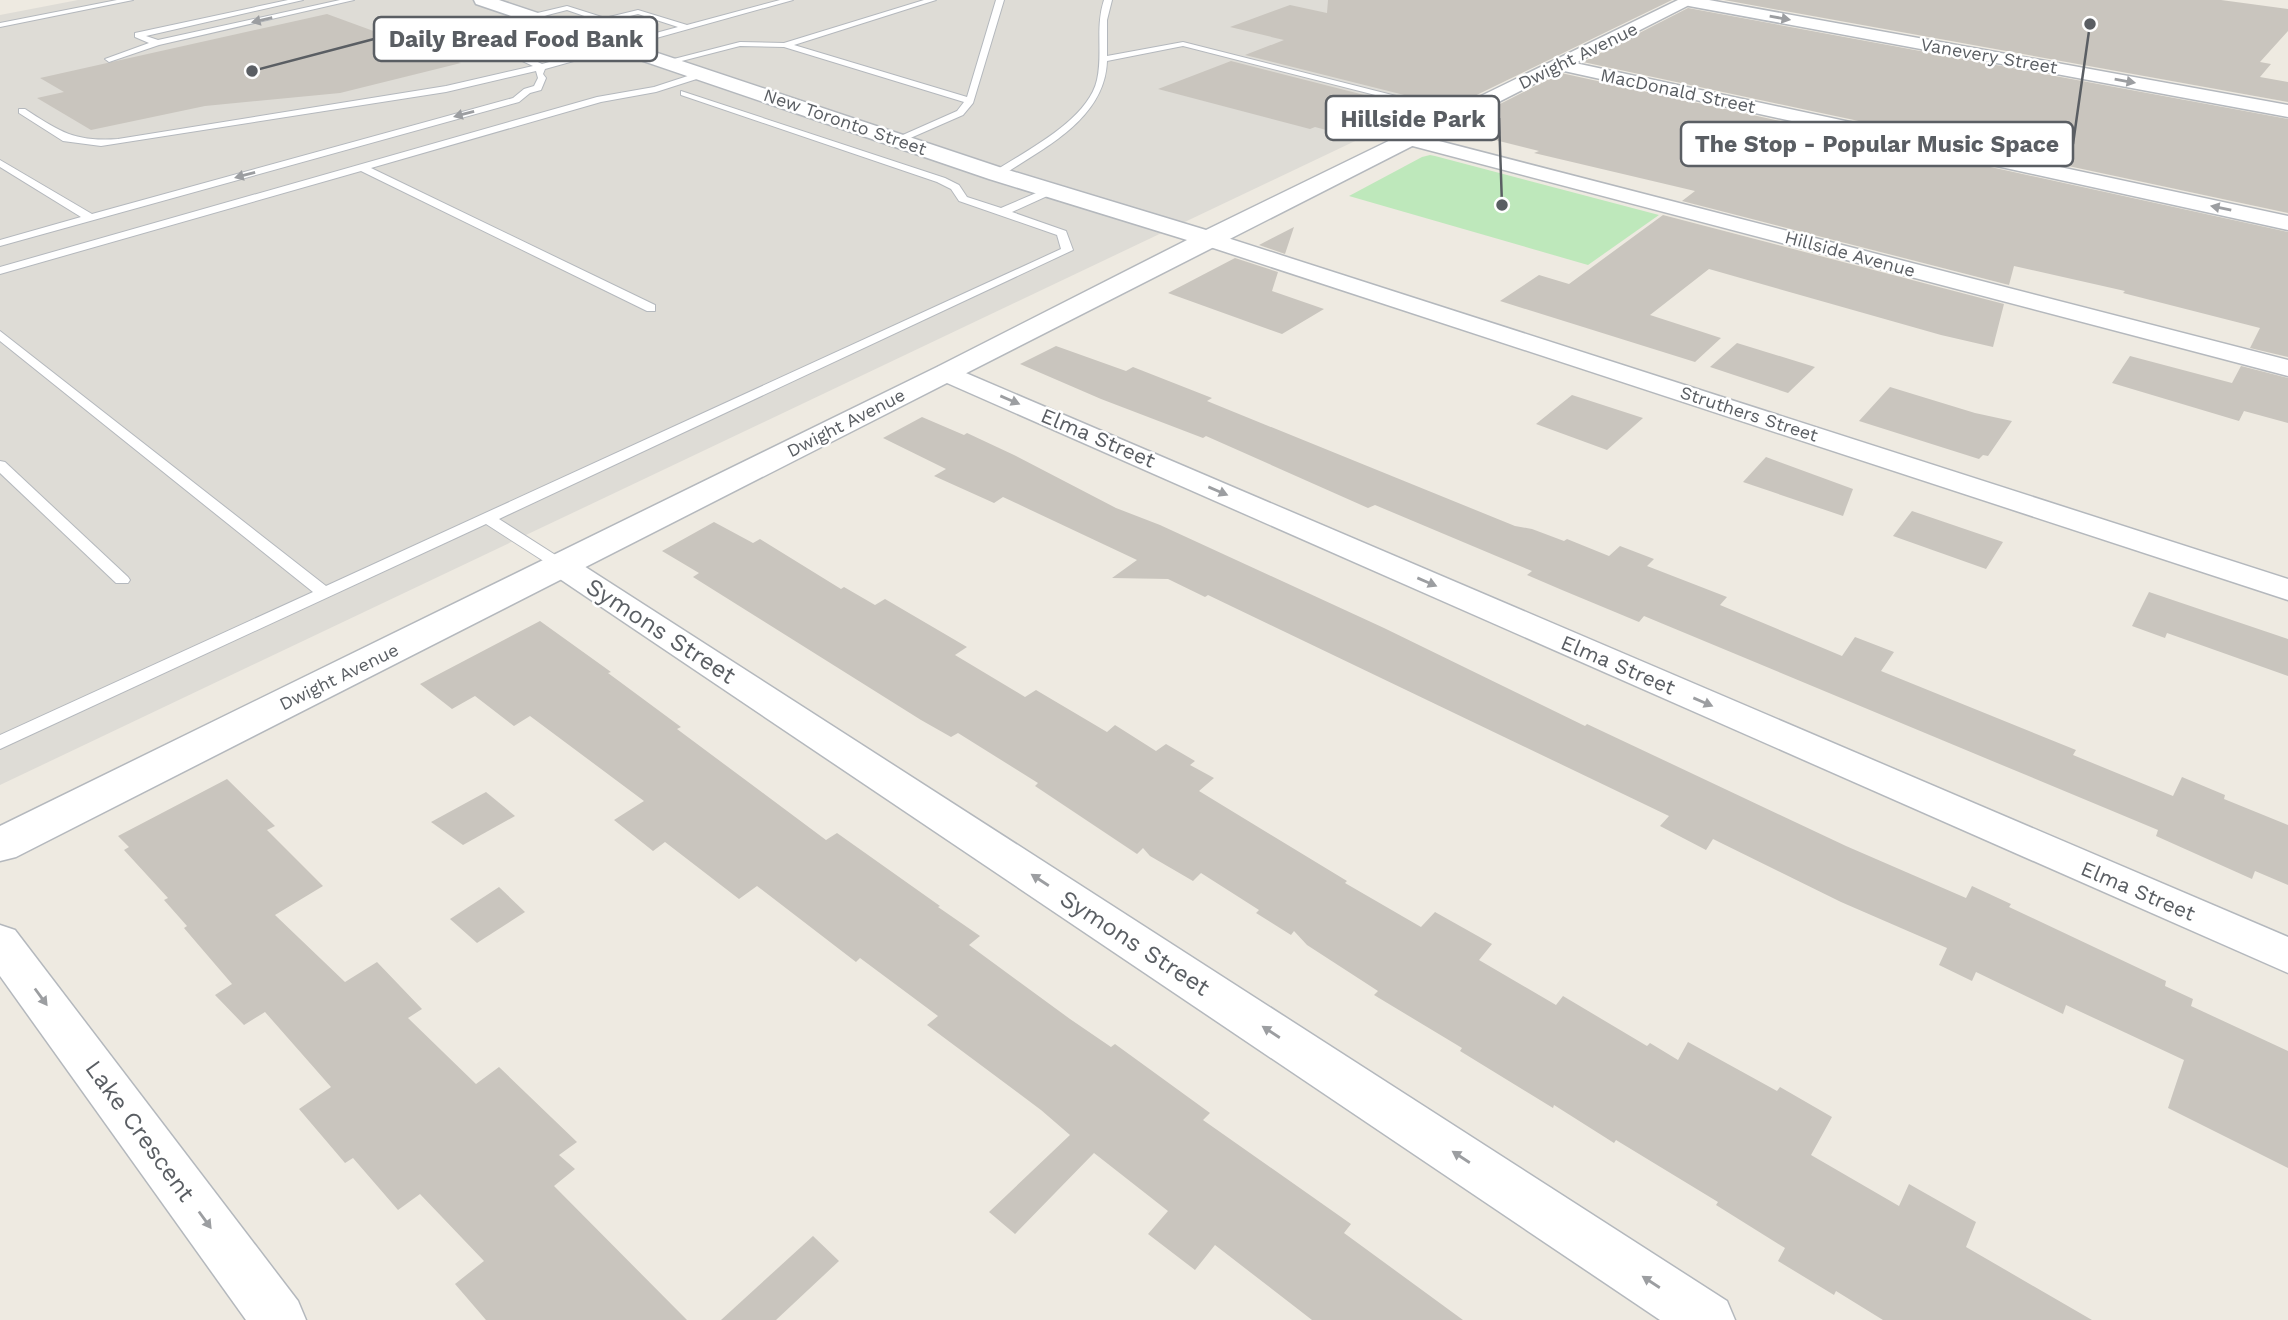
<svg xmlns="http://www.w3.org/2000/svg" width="2288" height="1320" font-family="'Work Sans',sans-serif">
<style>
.industrial{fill:#dedcd6}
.green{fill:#bee8bb}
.building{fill:#c9c5be}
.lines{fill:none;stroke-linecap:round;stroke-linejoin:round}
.service-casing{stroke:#b4b8bd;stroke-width:2}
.minor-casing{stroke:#b4b8bd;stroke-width:3}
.tertiary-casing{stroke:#b4b8bd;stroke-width:3}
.service{fill:#fff;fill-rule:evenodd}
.minor{fill:#fff;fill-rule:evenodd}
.tertiary{fill:#fff;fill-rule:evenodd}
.oneway{fill:#9c9ea1}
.labels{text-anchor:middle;stroke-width:5;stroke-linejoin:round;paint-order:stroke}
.far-street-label{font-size:18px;fill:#5a5e63;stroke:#fff}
.street-label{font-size:21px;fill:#5a5e63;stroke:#fff}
.near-street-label{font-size:24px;fill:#5a5e63;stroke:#fff}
.leader{fill:none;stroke:#5a5e63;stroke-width:2.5}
.callout-dot{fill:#5a5e63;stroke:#fff;stroke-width:2.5}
.callout{fill:#fff;stroke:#5a5e63;stroke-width:2.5}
.callout-label{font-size:23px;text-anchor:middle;font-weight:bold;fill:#5a5e63}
</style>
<rect width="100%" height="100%" fill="#eeeae1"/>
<!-- industrial -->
<polygon class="industrial" points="78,0 1652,0 0,785 0,15"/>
<!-- green -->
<polygon class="green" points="1430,155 1435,156 1659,215 1588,265 1349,196 1422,157"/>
<!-- building -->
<g class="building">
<polygon points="1328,0 1672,0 1452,107 1245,55 1284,40 1230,27 1290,5 1327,13"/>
<polygon points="1724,0 2221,0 2288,9 2288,31 2260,62 2271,64 2260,77 2288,82 2288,102"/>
<polygon points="1688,8 2288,119 2288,213 1583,62"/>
<polygon points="327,14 461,63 340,93 205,106 91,130 37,98 64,92 40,78"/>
<polygon points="1231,61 1439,114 1421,122 1396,116 1352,137 1315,127 1310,129 1158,89"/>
<polygon points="1561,73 2288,232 2288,357 2250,348 2260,328 2123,293 2125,291 2014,266 2009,285 1682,201 1695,191 1534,153 1539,151 1451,129"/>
<polygon points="1663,215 2004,304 1993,347 1941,335 1709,269 1650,315 1721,338 1695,362 1500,301 1539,275 1569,284"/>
<polygon points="1294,227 1285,254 1259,245"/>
<polygon points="1235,258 1278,272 1272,291 1324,309 1282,334 1168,293"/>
<polygon points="1737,343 1815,367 1788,393 1710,367"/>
<polygon points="1056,346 1126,371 1133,367 1212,398 1207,401 1515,526 1532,529 1564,541 1567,539 1609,556 1620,546 1654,559 1647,566 1727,597 1720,605 1842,656 1855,637 1894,652 1881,671 2076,750 2073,755 2173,796 2182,777 2225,795 2224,799 2288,825 2288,885 2255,871 2252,879 2156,836 2158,830 1644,616 1639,622 1562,590 1527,575 1532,571 1375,505 1368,508 1206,436 1203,438 1101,399 1020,364"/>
<polygon points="2130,356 2232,383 2241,366 2288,378 2288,423 2244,411 2239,421 2112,383"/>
<polygon points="1890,387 1975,413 2012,421 1988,456 1983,455 1979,459 1859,421"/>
<polygon points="1572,395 1643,418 1607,450 1536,424"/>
<polygon points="922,417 964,435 967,433 1014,455 1116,508 1160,525 1384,628 1585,726 1587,724 1846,846 1966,898 1972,886 2011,904 2009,907 2166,981 2165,986 2193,999 2191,1006 2288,1051 2288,1168 2168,1108 2184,1060 2066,1005 2063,1014 1976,972 1972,981 1939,965 1947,948 1841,902 1713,839 1706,850 1660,826 1669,816 1208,595 1205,597 1168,579 1112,578 1137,560 1003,497 994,503 934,476 946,469 883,438"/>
<polygon points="1766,457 1853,489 1843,516 1743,482"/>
<polygon points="1912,511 2003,542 1986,569 1893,536"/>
<polygon points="714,522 753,543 760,539 841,589 844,587 875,605 885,599 967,647 955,655 1025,697 1036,690 1107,732 1115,725 1156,751 1166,744 1195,761 1190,765 1214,778 1199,791 1347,881 1345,883 1421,927 1435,912 1492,944 1479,960 1556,1005 1563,996 1647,1046 1650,1043 1678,1060 1688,1042 1777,1091 1780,1087 1832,1117 1811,1155 1899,1206 1909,1184 1976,1222 1966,1247 2092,1320 1883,1320 1836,1291 1834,1295 1778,1261 1785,1248 1716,1205 1718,1202 1616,1140 1614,1143 1554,1105 1553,1108 1460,1051 1462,1048 1374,995 1378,991 1307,945 1294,931 1291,935 1256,913 1259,910 1201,873 1193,881 1150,856 1143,848 1137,854 1035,786 1038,783 958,733 951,737 921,720 693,577 699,573 662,551"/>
<polygon points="2149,592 2288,639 2288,676 2167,633 2165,638 2132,626"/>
<polygon points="540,621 611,672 608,673 681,727 677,729 826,840 837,833 940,906 938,907 980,936 969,945 1070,1019 1111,1047 1115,1044 1210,1113 1203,1120 1351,1224 1344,1233 1463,1320 1312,1320 1215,1245 1195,1270 1148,1234 1168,1211 1094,1153 1015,1234 989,1212 1070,1135 1041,1110 927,1025 938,1016 860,958 856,962 757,886 739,899 665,842 653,851 614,820 644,801 530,716 514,726 475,696 452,709 420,684"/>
<polygon points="227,779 275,826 267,830 323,886 275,915 345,982 377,962 422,1009 408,1018 476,1084 499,1067 577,1142 559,1155 575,1169 554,1186 687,1320 486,1320 455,1284 484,1261 420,1194 398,1210 353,1158 345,1163 299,1109 331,1087 265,1012 244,1025 215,995 232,984 184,928 187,926 164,900 168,898 124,850 129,847 118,836"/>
<polygon points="486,792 515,816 463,845 431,822"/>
<polygon points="499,887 525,912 477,943 450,919"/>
<polygon points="813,1236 839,1261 776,1320 721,1320"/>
</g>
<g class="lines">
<defs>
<g id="service">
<polygon points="117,0 133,0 0,27 0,23"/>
<polygon points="288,0 303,0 146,36 158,40 340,0 354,0 159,45 109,62 105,59 149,43 135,37 135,33"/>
<path d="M780,0H793L545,69L543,74L546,78L541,90L530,93L519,102L0,246V240L81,217L0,167V160L92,214L513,98L524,89L534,86L538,78L536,71L446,92L101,146L63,141L19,113V109H25C60,132 75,142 118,139L446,86L533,66L497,49V45L503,41L466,28L469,24L513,39V43L506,47L542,64L678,27L638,14L570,31L567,27L596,20L567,10L532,19L529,15L567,6L605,18L638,10L687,25Z"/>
<polygon points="924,0 936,0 794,45 967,97 996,0 1004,0 973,103 963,115 899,143 896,142 896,138 957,111 964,102 784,47 740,46 666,65 662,62 740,42 784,43"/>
<path d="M1104,0H1112L1107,20V56L1183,42L1467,114L1462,117L1183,46L1107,61C1105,119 1044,148 1001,176H993V172C1026,151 1088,120 1097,80C1103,54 1095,27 1104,0Z"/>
<polygon points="703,71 706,76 656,92 601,102 371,168 655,305 655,311 647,311 361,171 0,274 0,267 597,97 654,87"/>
<polygon points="681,91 945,178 959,185 967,197 1001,208 1048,188 1056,188 1056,192 1012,212 1066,231 1073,250 499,519 568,563 570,566 568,569 556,569 486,524 0,749 0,735 313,592 0,341 0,331 326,586 1061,249 1057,235 959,201 951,189 937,182 681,95"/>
<polygon points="0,461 5,462 128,577 130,580 128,583 116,583 0,473"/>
</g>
<g id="minor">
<polygon points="1682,0 1709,0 2288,105 2288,117 1689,6 1684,4"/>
<polygon points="1561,60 2288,216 2288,230 1555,69 1552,65"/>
<polygon points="1412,134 2288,360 2288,376 1405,144 1402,140 1405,136"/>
<polygon points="1209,232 2288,579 2288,600 1201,244 1198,239 1201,234"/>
<polygon points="947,365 2288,937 2288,973 938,379 934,373 938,367"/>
<polygon points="562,556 573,559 1727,1301 1735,1320 1660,1320 551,573 546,566 551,559"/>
<polygon points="0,925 15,930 298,1301 306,1320 246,1320 0,976"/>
</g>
<polygon id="tertiary" points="474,0 499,0 1005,169 1206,230 1678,0 1699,0 16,857 0,861 0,826 937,367 1187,240 989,179 476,4"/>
</defs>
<!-- service casing -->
<use href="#service" class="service-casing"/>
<!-- minor casing -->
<use href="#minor" class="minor-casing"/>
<!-- tertiary casing -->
<use href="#tertiary" class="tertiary-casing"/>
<!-- service -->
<use href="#service" class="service"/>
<!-- minor -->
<use href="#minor" class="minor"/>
<!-- tertiary -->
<use href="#tertiary" class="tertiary"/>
</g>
<!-- one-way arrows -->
<defs><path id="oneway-solid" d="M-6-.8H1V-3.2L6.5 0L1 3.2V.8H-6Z" transform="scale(1.75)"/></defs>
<g class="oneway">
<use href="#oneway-solid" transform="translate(1780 18) rotate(10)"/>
<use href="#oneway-solid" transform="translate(262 20) rotate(167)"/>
<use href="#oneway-solid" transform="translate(2125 81) rotate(10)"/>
<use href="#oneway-solid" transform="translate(464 114) rotate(165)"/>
<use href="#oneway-solid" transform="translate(245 175) rotate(165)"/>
<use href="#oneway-solid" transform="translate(2221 208) rotate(-168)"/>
<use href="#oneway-solid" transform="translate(1010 400) rotate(23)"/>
<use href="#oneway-solid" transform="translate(1218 491) rotate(23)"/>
<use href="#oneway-solid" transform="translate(1427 582) rotate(23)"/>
<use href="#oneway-solid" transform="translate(1703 702) rotate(23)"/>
<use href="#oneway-solid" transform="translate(1040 880) rotate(-147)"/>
<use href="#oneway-solid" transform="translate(41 997) rotate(54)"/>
<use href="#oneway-solid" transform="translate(1271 1032) rotate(-147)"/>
<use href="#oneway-solid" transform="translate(1461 1157) rotate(-147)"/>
<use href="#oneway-solid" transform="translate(205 1220) rotate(54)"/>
<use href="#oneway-solid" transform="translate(1651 1282) rotate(-147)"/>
</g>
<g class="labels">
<!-- far-street labels -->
<g class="far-street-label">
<text transform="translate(1578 56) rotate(-26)" y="6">Dwight Avenue</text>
<text transform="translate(1989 56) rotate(10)" y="6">Vanevery Street</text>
<text transform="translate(1678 91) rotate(12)" y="6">MacDonald Street</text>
<text transform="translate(845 122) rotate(19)" y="6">New Toronto Street</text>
<text transform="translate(1850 254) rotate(15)" y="6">Hillside Avenue</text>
<text transform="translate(1749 414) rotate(18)" y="6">Struthers Street</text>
<text transform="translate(846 423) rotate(-27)" y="6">Dwight Avenue</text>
<text transform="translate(339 677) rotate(-26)" y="6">Dwight Avenue</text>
</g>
<!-- street labels -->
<g class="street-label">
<text transform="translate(1098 438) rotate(23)" y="7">Elma Street</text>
<text transform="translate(1618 665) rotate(23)" y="7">Elma Street</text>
<text transform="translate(2138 891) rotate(23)" y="7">Elma Street</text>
</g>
<!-- near-street labels -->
<g class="near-street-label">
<text transform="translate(661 631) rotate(33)" y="8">Symons Street</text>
<text transform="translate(1135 943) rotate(33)" y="8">Symons Street</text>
<text transform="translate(140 1131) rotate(54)" y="8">Lake Crescent</text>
</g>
</g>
<!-- callouts -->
<path class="leader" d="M252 71L374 39M1502 205L1499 118M2090 24L2073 144"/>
<g class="callout-dot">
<circle cx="252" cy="71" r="7"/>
<circle cx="1502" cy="205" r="7"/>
<circle cx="2090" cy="24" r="7"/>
</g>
<g class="callout">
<rect x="374" y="17" width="283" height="44" rx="7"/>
<rect x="1326" y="96" width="173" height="44" rx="7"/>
<rect x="1681" y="122" width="392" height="44" rx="7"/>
</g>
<g class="callout-label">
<text x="516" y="47">Daily Bread Food Bank</text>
<text x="1413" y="127">Hillside Park</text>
<text x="1877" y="152">The Stop - Popular Music Space</text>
</g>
</svg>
